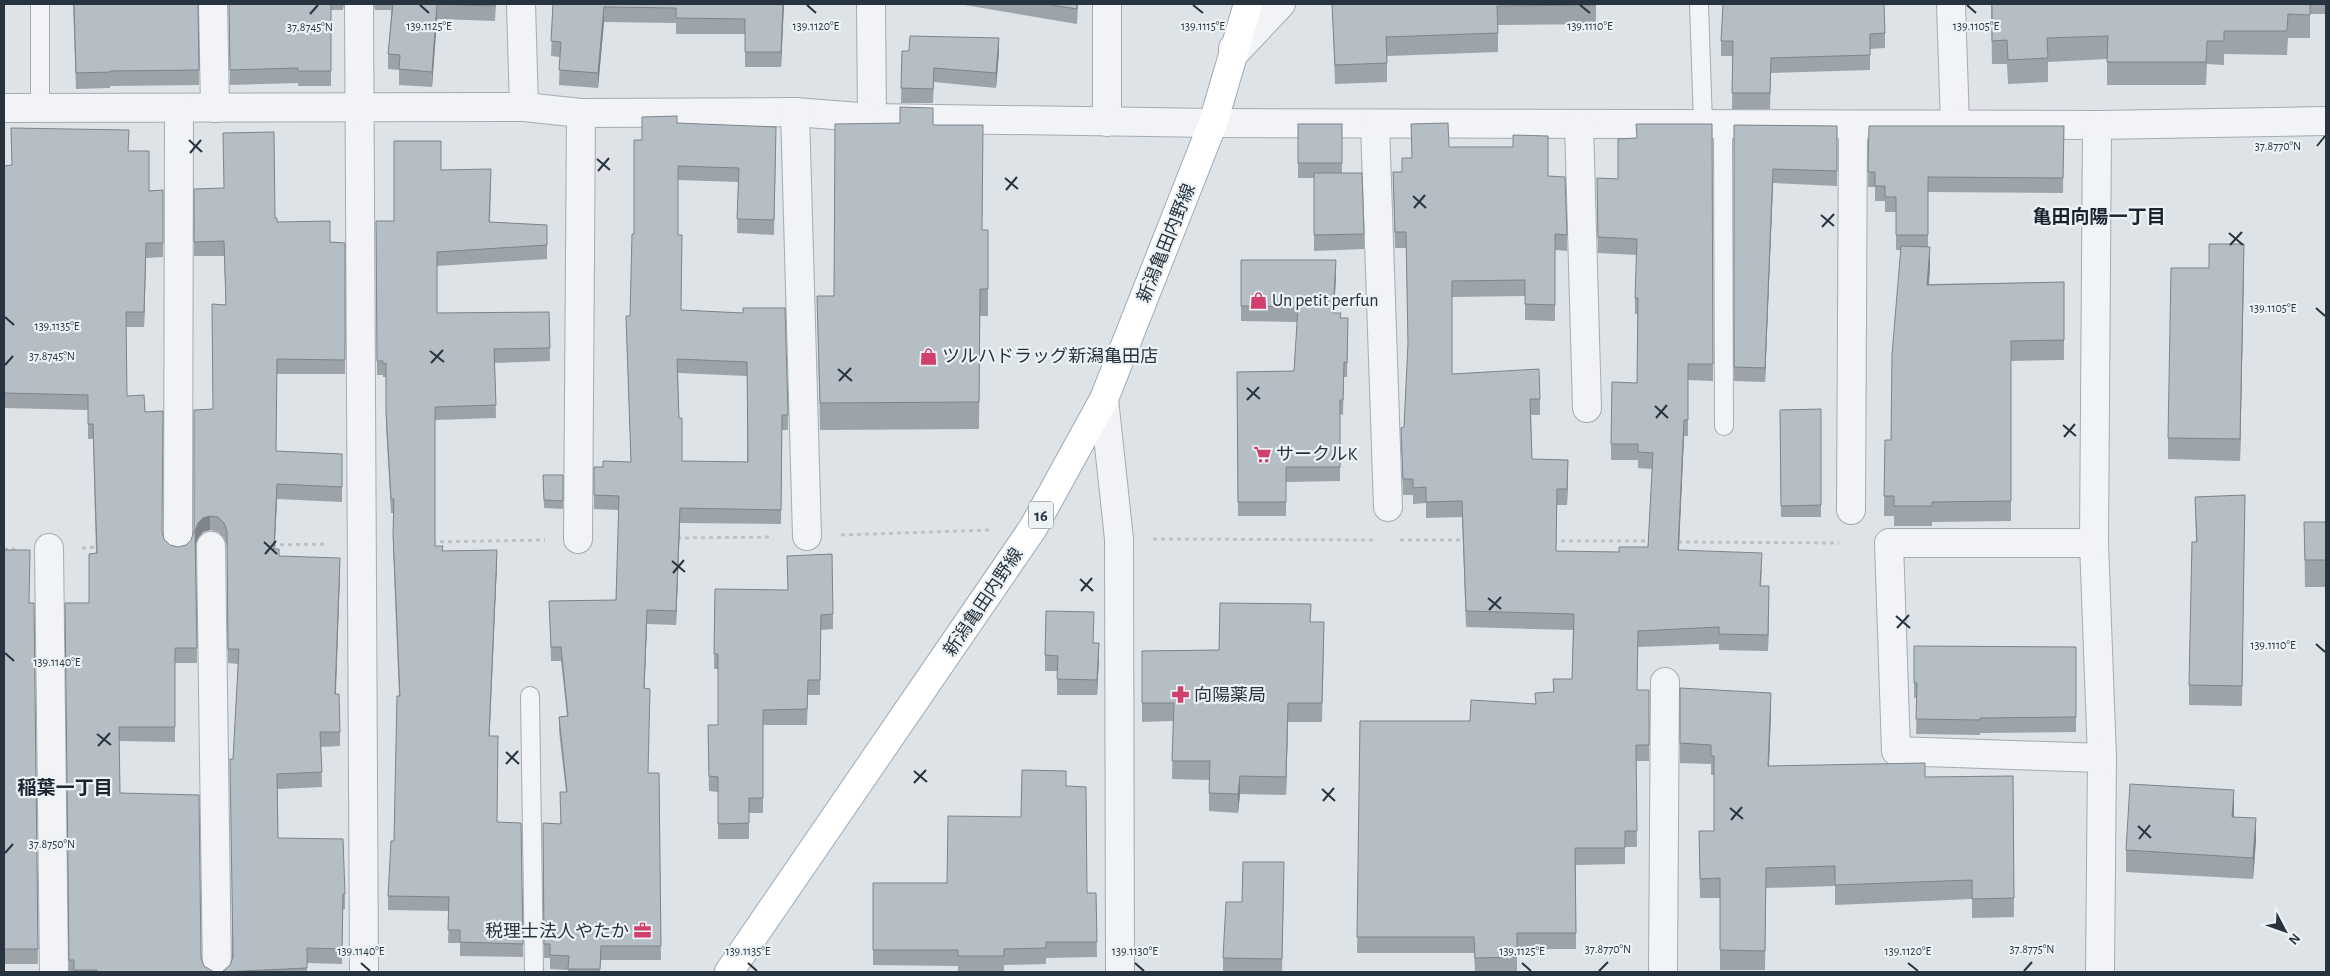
<svg xmlns="http://www.w3.org/2000/svg" width="2330" height="976" font-family="'Alegreya Sans','Noto Sans JP',sans-serif">
<style>
.lines{fill:none;stroke-linecap:round;stroke-linejoin:round}
.service-casing{stroke:#a3abb2;stroke-width:20}
.minor-casing{stroke:#a3abb2;stroke-width:30}
.primary-casing{stroke:#9daab4;stroke-width:30}
.path{stroke:#bcc1c6;stroke-width:3;stroke-dasharray:4 4;stroke-linecap:butt}
.service{stroke:#f1f3f6;stroke-width:18}
.minor{stroke:#f1f3f6;stroke-width:28}
.primary{stroke:#fff;stroke-width:28}
.wall{fill:#9ca3a9;fill-rule:evenodd}
.shaded-wall{fill:#7f848a}
.building{fill:#b5bdc5;stroke:#7f848a;fill-rule:evenodd}
.ticks{fill:none;stroke:#27343f;stroke-width:2}
.labels{text-anchor:middle;stroke-width:4.5;stroke-linejoin:round;paint-order:stroke}
.shield{fill:#edf2f5;stroke:#626d76;stroke-width:1}
.shield-label{font-size:16px;font-weight:bold;fill:#27343f}
.street-label{font-size:18px;fill:#27343f;stroke:#edf2f5}
.poi-label{font-size:18px;fill:#27343f;stroke:#edf2f5;text-anchor:start}
.neighbourhood-label{font-size:19px;font-weight:bold;fill:#192430;stroke:#edf2f5}
.ticks-label{font-size:12px;text-anchor:middle;fill:#27343f;stroke:#edf2f5;stroke-width:4.5;stroke-linejoin:round;paint-order:stroke}
</style>
<rect width="100%" height="100%" fill="#dee3e8"/>
<g class="lines">
<defs>
<g id="service">
<polyline points="1699,4 1703,124"/>
<polyline points="40,109 40,4"/>
<polyline points="1723,124 1724,426"/>
<polyline points="530,696 534,972"/>
</g>
<g id="minor">
<polyline points="213,4 215,108"/>
<polyline points="359,4 364,972"/>
<polyline points="521,4 524,107"/>
<polyline points="871,4 872,118"/>
<polyline points="1107,4 1107,122"/>
<polyline points="1951,4 1955,125"/>
<polyline points="1233,48 1233,55 1281,4"/>
<polyline points="4,108 524,107 581,113 795,112 872,118 1213,123 2097,125 2326,121"/>
<polyline points="795,112 807,536"/>
<polyline points="1375,124 1388,507"/>
<polyline points="1579,124 1587,408"/>
<polyline points="2097,125 2094,543 2102,758 2100,972"/>
<polyline points="1104,399 1119,539 1120,972"/>
<polyline points="1851,510 1853,125"/>
<polyline points="578,539 581,113"/>
<polyline points="2094,543 1889,543 1896,751 2102,758"/>
<polyline points="178,546 179,108"/>
<polyline points="211,546 217,972"/>
<polyline points="49,548 54,972"/>
<polyline points="1663,972 1665,682"/>
</g>
<polyline id="primary" points="729,972 1033,528 1104,399 1213,123 1248,4"/>
</defs>
<!-- service casing -->
<use href="#service" class="service-casing"/>
<!-- minor casing -->
<use href="#minor" class="minor-casing"/>
<!-- primary casing -->
<use href="#primary" class="primary-casing"/>
<!-- path -->
<g class="path">
<polyline points="841,535 990,530"/>
<polyline points="677,538 773,537"/>
<polyline points="1153,539 1376,540"/>
<polyline points="1400,540 1466,540"/>
<polyline points="1553,541 1651,541"/>
<polyline points="432,542 545,540"/>
<polyline points="1678,542 1839,543"/>
<polyline points="272,545 328,544"/>
<polyline points="82,548 100,547"/>
<polyline points="4,549 15,549"/>
</g>
<!-- service -->
<use href="#service" class="service"/>
<!-- minor -->
<use href="#minor" class="minor"/>
<!-- primary -->
<use href="#primary" class="primary"/>
</g>
<!-- wall -->
<g class="wall">
<polygon points="73,4 198,4 199,85 110,86 110,88 76,89"/>
<polygon points="229,4 344,4 343,10 331,10 331,86 298,86 298,83 230,85"/>
<polygon points="374,4 496,4 495,21 437,19 432,87 399,85 399,70 388,69 388,54 391,16 391,10 375,10"/>
<polygon points="553,4 784,4 781,67 745,67 745,34 676,34 676,23 604,22 598,88 559,85 560,57 551,56"/>
<polygon points="959,4 1078,4 1077,24"/>
<polygon points="1332,4 1596,4 1596,24 1498,25 1498,52 1387,56 1387,82 1335,84"/>
<polygon points="1991,4 2326,4 2326,14 2310,14 2310,38 2288,38 2287,55 2224,54 2224,65 2207,64 2206,85 2107,85 2107,59 2048,62 2048,82 2008,84 2007,64 1992,64"/>
<polygon points="1885,33 1885,48 1870,49 1870,70 1771,73 1770,109 1732,109 1733,56 1721,56 1721,41"/>
<polygon points="902,51 999,52 996,88 934,82 933,103 901,103"/>
<path d="M677,123L776,141L774,235L737,233L738,182L678,180V235L681,310L743,313L788,415V430H782L781,524L680,523L676,625L647,624L644,688L648,773H659L661,960H601L600,972H568V970L550,969V958H544L543,823L560,824L566,792L559,731V717L567,716L561,661H551L549,601L616,600L619,510L594,509V467H603L631,462L626,316H630L634,234L642,140ZM678,373L747,376V462L682,461L679,418Z"/>
<polygon points="1298,124 1342,124 1342,173 1364,234 1364,249 1314,251 1314,178 1298,178"/>
<polygon points="1411,124 1449,147 1548,176 1567,235 1567,251 1555,250 1555,321 1525,320 1525,296 1452,297 1452,374 1540,399 1540,415 1531,415 1532,459 1568,476 1567,505 1557,505 1556,551 1619,552 1648,547 1652,469 1638,468 1638,460 1611,460 1611,444 1637,383 1638,314 1635,314 1635,298 1637,255 1598,253 1597,178 1618,179 1636,138 1712,124 1713,381 1688,380 1688,436 1684,436 1679,550 1762,569 1761,586 1769,602 1768,651 1719,650 1719,644 1638,647 1637,690 1649,690 1649,761 1636,761 1637,847 1625,847 1625,864 1576,865 1576,949 1517,949 1517,972 1475,972 1474,953 1357,953 1360,721 1470,721 1535,704 1553,692 1553,679 1572,679 1573,630 1466,627 1462,517 1426,518 1426,503 1413,504 1413,495 1403,495 1401,428 1404,427 1408,347 1406,248 1395,248 1393,172 1402,172 1412,158"/>
<polygon points="933,125 982,230 988,230 988,316 980,316 979,429 820,430 817,296 834,296"/>
<polygon points="1734,125 1837,126 1837,186 1773,183 1765,382 1734,381"/>
<polygon points="1869,126 2064,126 2063,193 1928,192 1928,247 1930,267 1929,284 2064,282 2064,360 2011,361 2011,521 1932,522 1932,526 1894,526 1894,516 1884,516 1885,440 1891,440 1901,250 1896,250 1896,212 1885,212 1885,201 1875,201 1875,187 1868,187"/>
<polygon points="129,151 149,191 163,190 163,257 146,258 144,327 126,327 127,396 145,412 162,531 164,539 170,545 178,547 186,545 191,540 194,531 213,409 226,305 224,256 194,256 194,189 275,218 277,222 330,242 345,243 345,374 277,374 276,451 342,454 342,502 277,499 274,549 279,556 340,572 336,694 340,732 340,746 321,747 322,787 278,789 278,838 345,894 345,909 343,909 342,964 307,963 307,972 222,972 230,965 232,958 233,759 238,664 228,663 227,546 224,538 218,532 210,530 203,532 198,538 196,545 197,663 175,663 175,742 119,741 120,793 201,958 204,966 214,972 69,972 65,603 89,603 96,553 93,439 88,439 88,410 4,408 4,166 12,165"/>
<polygon points="441,170 491,182 490,222 547,225 547,259 437,266 437,313 549,312 550,361 495,363 496,418 435,420 435,546 443,551 497,563 489,736 497,822 521,823 523,957 460,956 460,943 448,943 449,911 388,910 388,896 394,841 399,696 393,547 393,513 391,513 386,425 386,377 383,377 383,375 377,375 376,221 394,221"/>
<polygon points="1241,260 1336,275 1334,313 1341,318 1348,333 1347,377 1344,377 1343,415 1340,414 1340,481 1286,482 1286,516 1238,516 1237,372 1294,371 1297,322 1241,321"/>
<polygon points="2244,266 2240,461 2168,459 2168,438 2209,268"/>
<polygon points="1821,409 1821,517 1781,517 1780,410"/>
<polygon points="543,475 563,475 563,509 544,508"/>
<polygon points="2245,495 2242,706 2189,705 2189,685 2196,542 2195,497"/>
<polygon points="2304,522 2326,522 2326,587 2305,587"/>
<polygon points="4,550 29,603 34,603 38,964 4,964"/>
<polygon points="787,556 833,614 833,629 821,630 820,695 808,695 807,725 763,725 763,813 749,813 749,839 718,839 718,792 709,791 708,725 718,725 718,669 714,669 715,589 788,590"/>
<polygon points="1311,622 1324,640 1322,722 1288,722 1286,795 1240,794 1238,813 1209,811 1209,780 1172,779 1173,721 1142,722 1142,651 1219,650"/>
<polygon points="1093,643 1099,658 1097,695 1057,695 1057,671 1045,671 1045,655"/>
<polygon points="1914,646 2076,647 2076,732 1980,733 1980,735 1916,734 1917,698 1914,698"/>
<polygon points="1680,688 1771,713 1769,766 1925,777 2013,776 2014,917 1972,918 1972,899 1835,905 1835,886 1766,888 1765,970 1720,970 1720,898 1700,898 1699,831 1714,831 1714,775 1711,775 1711,764 1680,763"/>
<polygon points="1066,786 1087,893 1096,893 1097,957 1046,958 1046,964 1004,965 1004,971 958,972 958,966 873,965 873,883 947,883 1021,817"/>
<polygon points="2234,812 2234,817 2256,840 2253,879 2126,872 2126,850"/>
<polygon points="1284,877 1282,972 1223,972 1223,958 1242,902"/>
</g>
<!-- shaded-wall -->
<g class="shaded-wall">
<polygon points="437,4 437,19 432,87 432,72"/>
<polygon points="783,4 784,4 781,67 781,52"/>
<polygon points="604,7 604,22 598,88 598,73"/>
<polygon points="999,38 999,52 996,88 996,73"/>
<polygon points="1773,169 1773,183 1765,382 1765,368"/>
<polygon points="146,243 146,258 144,327 144,312"/>
<polygon points="2244,244 2244,266 2240,461 2240,439"/>
<polygon points="1930,247 1930,267 1927,304 1927,285"/>
<polygon points="1336,260 1336,275 1333,328 1333,313"/>
<polygon points="1684,420 1684,436 1678,566 1678,550"/>
<polygon points="1568,460 1568,476 1567,505 1567,489"/>
<polygon points="277,484 277,499 274,564 274,549"/>
<polygon points="680,508 680,523 676,625 676,611"/>
<polygon points="210,516 210,530 203,532 198,538 195,546 195,531 198,523 203,518"/>
<polygon points="497,550 497,563 489,749 489,736"/>
<polygon points="340,558 340,572 335,709 335,694"/>
<polygon points="1769,586 1769,602 1768,651 1768,635"/>
<polygon points="647,610 647,624 644,703 644,688"/>
<polygon points="1099,643 1099,658 1097,695 1097,680"/>
<polygon points="1771,693 1771,713 1768,786 1768,766"/>
<polygon points="1288,703 1288,722 1286,795 1286,777"/>
<polygon points="1240,776 1240,794 1238,813 1238,794"/>
<polygon points="2234,790 2234,812 2232,838 2232,817"/>
<polygon points="2256,818 2256,840 2253,879 2253,858"/>
</g>
<!-- building -->
<g class="building">
<polygon points="74,4 198,4 199,70 110,71 110,72 76,73"/>
<polygon points="229,4 331,4 331,71 298,71 298,68 230,70"/>
<polygon points="393,4 495,4 495,6 437,4 432,72 399,69 400,55 388,54"/>
<polygon points="553,4 783,4 781,52 745,52 745,19 676,18 676,8 604,7 598,73 559,70 561,42 551,41"/>
<polygon points="1046,4 1077,4 1077,9"/>
<polygon points="1332,4 1596,4 1596,5 1497,6 1498,33 1386,37 1387,63 1335,65"/>
<polygon points="1723,4 1884,4 1885,33 1870,34 1870,55 1771,58 1770,93 1732,93 1733,41 1721,41"/>
<polygon points="1992,4 2310,4 2310,15 2288,14 2287,31 2224,31 2224,41 2207,41 2206,62 2107,62 2108,36 2047,38 2048,58 2008,60 2007,40 1992,41"/>
<polygon points="910,36 999,38 996,73 934,68 933,89 901,88 902,51 909,51"/>
<polygon points="900,107 933,108 933,125 983,125 982,230 988,230 988,289 980,289 979,402 820,403 817,296 834,296 835,124 900,123"/>
<path d="M677,116V123L776,127L774,220L737,219L739,168L678,166V235H682L681,310L743,313V308H785L788,415H782L781,510L680,508L676,611L647,610L644,688L650,689L648,773H659L661,946H601L600,969H568L569,956L550,955V944H544L543,823L561,824L560,792H567L559,717L568,716L561,647H551L549,601L616,600L619,496L594,495V467H603V461L631,462L626,316H630L632,234H634V140H642V117ZM677,359L747,362L748,462L682,461V418H679Z"/>
<polygon points="1448,123 1449,147 1513,147 1513,135 1548,136 1548,176 1565,177 1567,235 1555,234 1555,305 1525,304 1525,280 1452,281 1452,374 1539,369 1540,399 1530,399 1532,459 1568,460 1567,489 1557,489 1556,551 1619,552 1619,547 1648,547 1653,453 1638,452 1638,444 1611,444 1612,382 1637,383 1638,298 1635,298 1637,239 1598,237 1597,178 1618,179 1618,139 1637,138 1636,124 1712,124 1713,364 1688,364 1688,420 1684,420 1678,550 1762,553 1760,586 1769,586 1768,635 1719,634 1719,627 1638,631 1637,690 1649,690 1649,745 1636,745 1637,831 1625,831 1625,848 1575,848 1576,933 1517,933 1517,957 1475,958 1474,937 1357,937 1360,721 1470,721 1471,700 1536,704 1535,693 1554,692 1553,679 1572,679 1574,614 1466,611 1462,501 1426,502 1426,487 1413,488 1413,479 1403,479 1401,428 1404,427 1408,343 1406,232 1395,232 1393,172 1402,172 1402,158 1412,158 1411,124"/>
<rect x="1298" y="124" width="44" height="39"/>
<polygon points="1734,125 1837,126 1837,171 1773,169 1765,368 1734,367"/>
<polygon points="1869,126 2064,126 2063,178 1928,177 1928,235 1896,235 1896,197 1885,197 1885,186 1875,186 1875,172 1868,172"/>
<polygon points="11,128 129,130 128,151 149,151 149,191 163,190 163,243 146,243 144,312 126,312 127,396 144,395 145,412 163,411 162,531 164,539 170,545 178,547 186,545 191,540 194,531 194,410 213,409 212,304 226,305 224,241 194,242 194,189 224,188 223,133 274,132 275,218 277,218 277,222 330,221 330,242 345,243 345,360 277,359 276,451 342,454 342,487 277,484 274,549 279,549 279,556 340,558 335,694 339,694 340,732 320,732 322,772 277,774 278,838 343,839 345,894 343,894 342,949 307,948 307,968 222,972 230,965 233,957 230,759 233,759 239,649 228,649 227,531 224,523 218,517 210,516 203,518 198,523 195,531 197,648 175,648 175,727 119,727 120,793 199,795 201,958 204,966 214,972 97,972 97,970 74,970 74,960 69,960 65,603 89,603 89,554 97,553 93,424 88,424 88,395 4,393 4,166 12,165"/>
<polygon points="394,141 441,141 441,170 491,169 489,222 547,225 547,245 437,252 437,313 549,312 550,348 494,349 496,405 435,407 435,546 443,546 442,551 497,550 489,736 498,736 497,822 521,823 523,944 460,942 460,930 448,930 449,897 388,896 391,841 394,841 397,696 400,696 393,534 394,499 391,499 386,412 386,363 383,364 383,361 377,361 376,221 394,221"/>
<polygon points="1314,173 1362,173 1364,234 1314,235"/>
<polygon points="2209,244 2244,244 2240,439 2168,438 2171,268 2209,268"/>
<polygon points="1901,246 1930,247 1927,285 2064,282 2064,340 2011,341 2011,501 1932,502 1932,506 1894,506 1894,496 1884,496 1885,440 1891,440 1892,355"/>
<polygon points="1241,260 1336,260 1333,313 1341,313 1340,318 1348,318 1347,363 1344,362 1343,400 1340,400 1340,467 1286,467 1286,502 1238,502 1237,372 1294,371 1298,307 1241,306"/>
<polygon points="1821,409 1821,505 1781,506 1780,410"/>
<polygon points="543,475 563,475 563,501 544,500"/>
<polygon points="2245,495 2242,686 2189,685 2192,542 2197,542 2195,497"/>
<polygon points="2304,522 2326,522 2326,560 2305,560"/>
<polygon points="4,550 30,550 29,603 34,603 38,949 4,949"/>
<polygon points="832,554 833,614 821,615 820,680 808,680 807,709 763,710 763,798 749,798 749,823 718,824 718,777 709,776 708,725 718,725 718,654 714,654 715,589 788,590 787,556"/>
<polygon points="1220,603 1311,604 1310,622 1324,622 1322,703 1288,703 1286,777 1240,776 1238,794 1209,793 1210,761 1172,761 1174,703 1142,703 1142,651 1219,650"/>
<polygon points="1046,611 1094,612 1093,643 1099,643 1097,680 1057,679 1058,656 1045,655"/>
<polygon points="1914,646 2076,647 2076,717 1980,718 1980,720 1916,719 1917,683 1914,683"/>
<polygon points="1680,688 1771,693 1768,766 1925,763 1925,777 2013,776 2014,898 1972,899 1972,880 1835,885 1835,866 1766,868 1765,951 1720,950 1720,878 1700,879 1699,831 1714,831 1714,756 1711,756 1711,745 1680,743"/>
<polygon points="1022,770 1066,771 1066,786 1086,787 1087,893 1096,893 1097,942 1046,942 1046,948 1004,949 1004,956 958,956 958,950 873,950 873,883 947,883 948,816 1021,817"/>
<polygon points="2130,784 2234,790 2232,817 2256,818 2253,858 2126,850"/>
<polygon points="1243,862 1284,862 1282,959 1223,958 1226,902 1242,902"/>
</g>
<!-- ticks -->
<path class="ticks" d="M420,5L429,13M807,5L816,13M1193,5L1203,13M1580,5L1590,13M1967,5L1976,13M310,14L318,5M189,140L202,152M2317,146L2325,136M190,153L201,140M597,159L610,170M598,171L609,158M1005,178L1018,189M1006,190L1017,177M1413,196L1426,208M1414,208L1425,195M1821,215L1834,226M1822,227L1834,214M2229,233L2243,245M2230,245L2242,232M2316,308L2325,316M5,317L14,325M430,351L444,362M431,363L443,350M5,365L13,356M838,369L852,381M839,381L851,368M1247,388L1260,399M1247,400L1259,387M1655,406L1668,418M1656,418L1667,405M2063,425L2076,436M2064,437L2075,424M264,542L277,554M265,554L276,541M672,561L685,572M673,573L684,560M1080,579L1093,591M1081,591L1092,578M1488,598L1501,609M1489,610L1501,597M1896,616L1910,628M1897,628L1909,615M2316,644L2325,652M5,653L14,661M97,734L111,745M98,746L110,733M506,752L519,764M506,764L518,751M914,771L927,782M914,783L926,770M1322,789L1335,801M1323,801L1334,788M1730,808L1743,819M1731,820L1742,807M2138,826L2151,838M2139,839L2150,825M5,853L13,844M361,963L370,971M748,963L757,971M1135,963L1144,971M1522,963L1531,971M1908,963L1918,971M1599,971L1608,962M2024,971L2032,962"/>
<!-- icons -->
<defs>
<symbol id="shop-bare" viewBox="-9 -9 18 18"><path d="M-5-2.5h2.3a2.7 3.5 0 0 1 5.4 0H5L5.5 6h-11ZM-1.5-2.5h3a1.5 2.3 0 0 0-3 0Z" fill="#d13f6d" stroke="#edf2f5" stroke-width="2.5" paint-order="stroke"/></symbol>
<symbol id="supermarket-bare" viewBox="-9 -9 18 18"><path d="M-6-5.5h2.5l.6 2H6L4.5 2H-2.5L-4.4-4H-6ZM-1.5 3.2a1.3 1.3 0 1 0 .1 0ZM3 3.2a1.3 1.3 0 1 0 .1 0Z" fill="#d13f6d" stroke="#edf2f5" stroke-width="2.5" paint-order="stroke"/></symbol>
<symbol id="pharmacy-bare" viewBox="-9 -9 18 18"><path d="M-2-6h4v4h4v4h-4v4h-4v-4h-4v-4h4Z" fill="#d13f6d" stroke="#edf2f5" stroke-width="2.5" paint-order="stroke"/></symbol>
<symbol id="office-bare" viewBox="-9 -9 18 18"><path d="M-6-3h4V-5.5h4V-3h4V5H-6ZM-1-4.5V-3h2v-1.5ZM-6 0V1H6V0Z" fill="#d13f6d" stroke="#edf2f5" stroke-width="2.5" paint-order="stroke"/></symbol>
</defs>
<g fill-rule="evenodd">
<use href="#shop-bare" x="1246" y="288" width="25" height="25"/>
<use href="#shop-bare" x="916" y="344" width="25" height="25"/>
<use href="#supermarket-bare" x="1250" y="442" width="25" height="25"/>
<use href="#pharmacy-bare" x="1168" y="682" width="25" height="25"/>
<use href="#office-bare" x="630" y="918" width="25" height="25"/>
</g>
<g class="labels">
<!-- shield labels -->
<rect class="shield" x="1028.5" y="501.5" width="25" height="27" rx="4"/>
<g class="shield-label">
<text x="1041" y="521">16</text>
</g>
<!-- street labels -->
<g class="street-label">
<text transform="translate(1166 243) rotate(-68)" y="6">新潟亀田内野線</text>
<text transform="translate(983 602) rotate(-56)" y="6">新潟亀田内野線</text>
</g>
<!-- poi labels -->
<g class="poi-label">
<text x="1272" y="306">Un petit perfun</text>
<text x="942" y="362">ツルハドラッグ新潟亀田店</text>
<text x="1276" y="460">サークルK</text>
<text x="1194" y="701">向陽薬局</text>
<text x="629" y="937" text-anchor="end">税理士法人やたか</text>
</g>
<!-- neighbourhood labels -->
<g class="neighbourhood-label">
<text x="2099" y="223">亀田向陽一丁目</text>
<text x="65" y="794">稲葉一丁目</text>
</g>
</g>
<g class="ticks-label">
<text x="429" y="30">139.1125°E</text>
<text x="816" y="30">139.1120°E</text>
<text x="1203" y="30">139.1115°E</text>
<text x="1590" y="30">139.1110°E</text>
<text x="1976" y="30">139.1105°E</text>
<text x="310" y="31">37.8745°N</text>
<text x="2278" y="150">37.8770°N</text>
<text x="2273" y="312">139.1105°E</text>
<text x="57" y="330">139.1135°E</text>
<text x="52" y="360">37.8745°N</text>
<text x="2273" y="649">139.1110°E</text>
<text x="57" y="666">139.1140°E</text>
<text x="52" y="848">37.8750°N</text>
<text x="1608" y="953">37.8770°N</text>
<text x="2032" y="953">37.8775°N</text>
<text x="361" y="955">139.1140°E</text>
<text x="748" y="955">139.1135°E</text>
<text x="1135" y="955">139.1130°E</text>
<text x="1522" y="955">139.1125°E</text>
<text x="1908" y="955">139.1120°E</text>
</g>
<!-- border -->
<rect width="2330" height="976" fill="none" stroke="#27343f" stroke-width="10"/>
<!-- north arrow -->
<g transform="translate(2285 931) rotate(131)" stroke="#edf2f5" stroke-width="4" paint-order="stroke">
<path d="M0-4L9 19L0 12L-9 19Z" fill="#27343f"/>
<text y="-8" font-size="14" font-weight="bold" text-anchor="middle" fill="#27343f">N</text>
</g>
</svg>
